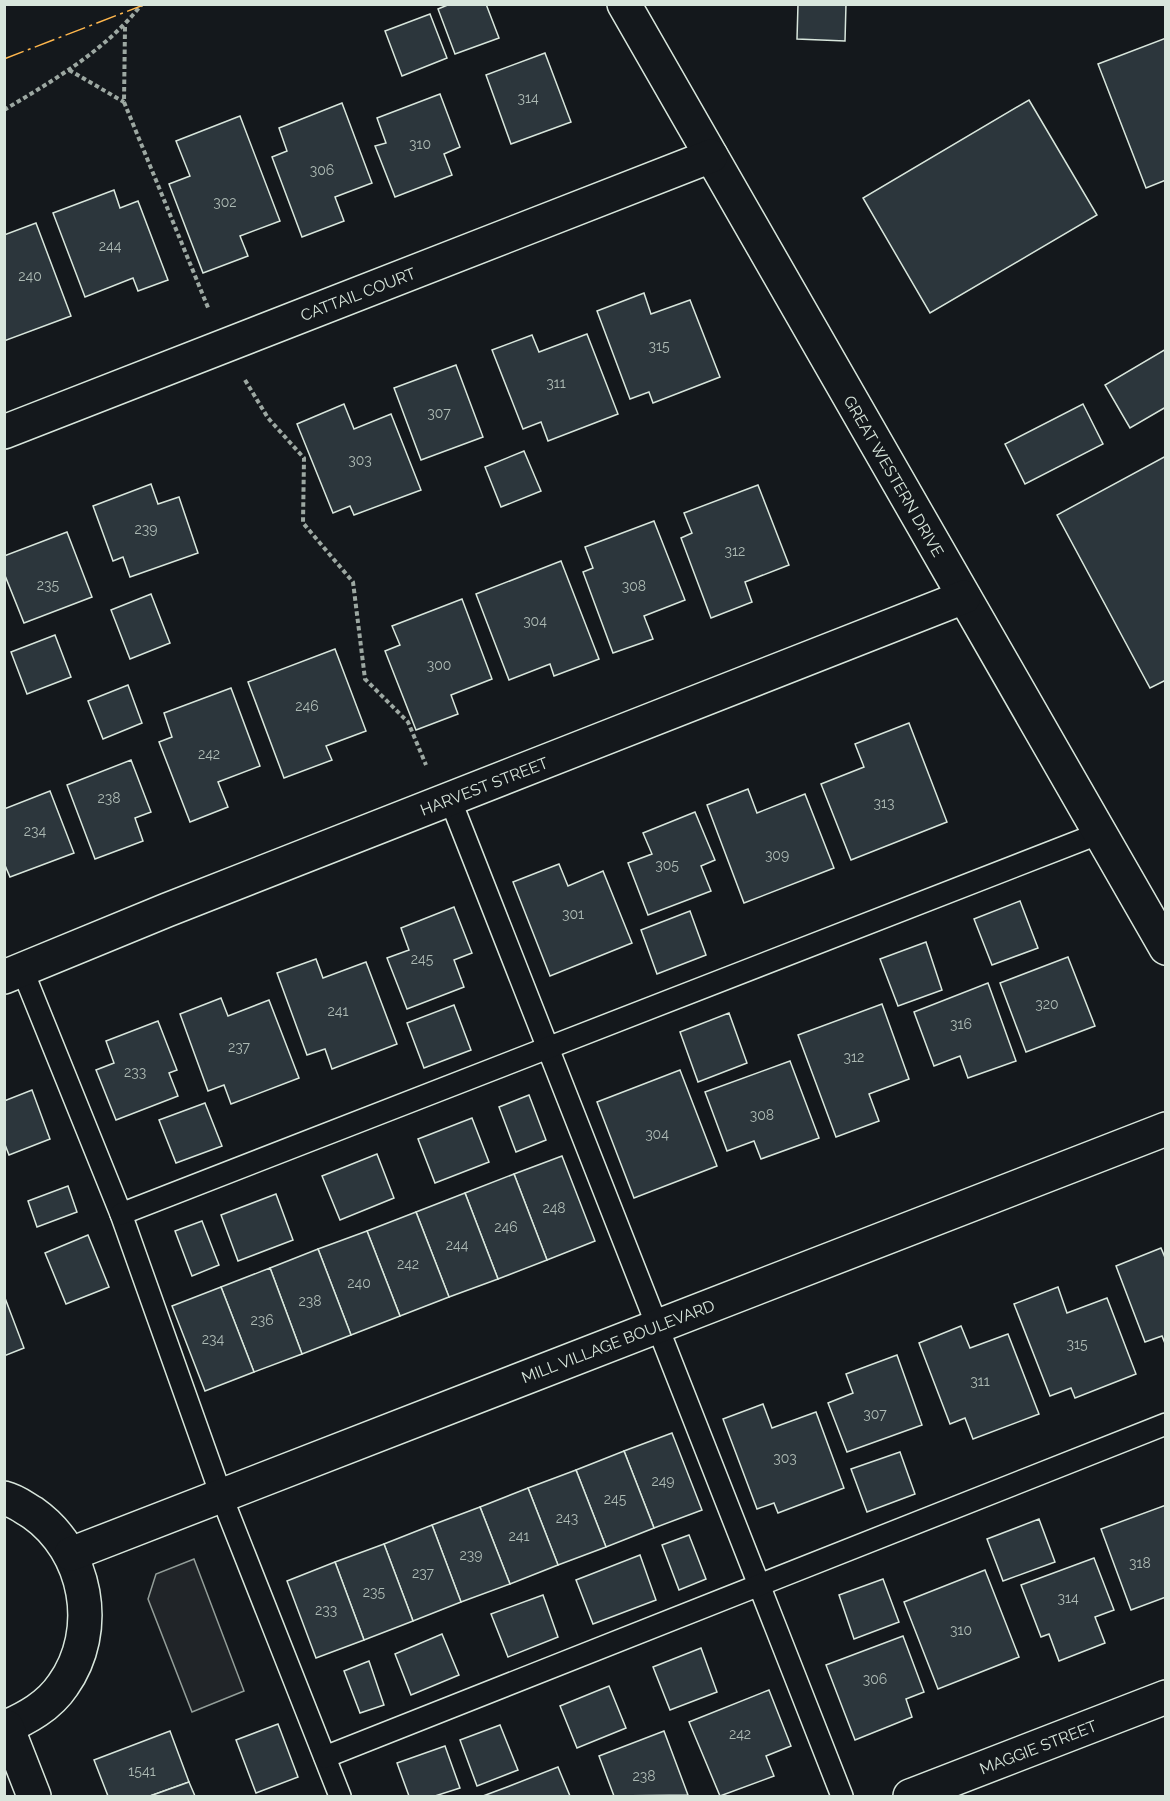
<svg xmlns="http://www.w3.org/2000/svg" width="1170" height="1801" font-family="Raleway,sans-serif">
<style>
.green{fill:#202428;stroke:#939e99;stroke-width:1.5}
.building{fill:#2c363c;stroke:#d8e6dc;stroke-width:1.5}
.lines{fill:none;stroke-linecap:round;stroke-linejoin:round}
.service-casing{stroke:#d8e6dc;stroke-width:24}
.minor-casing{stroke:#d8e6dc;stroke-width:36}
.path{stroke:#9da8a2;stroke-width:4;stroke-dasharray:4.5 3;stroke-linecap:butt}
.service{stroke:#14181c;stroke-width:21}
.minor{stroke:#14181c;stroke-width:33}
.power{stroke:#ffb74d;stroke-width:1.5;stroke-dasharray:21 4.5 3 4.5;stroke-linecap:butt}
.labels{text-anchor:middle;stroke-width:4.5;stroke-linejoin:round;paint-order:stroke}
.number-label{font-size:14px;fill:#adbab4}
.street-label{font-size:16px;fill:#d8e6dc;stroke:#14181c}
</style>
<rect width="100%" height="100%" fill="#14181c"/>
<!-- green -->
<polygon class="green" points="194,1559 244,1691 192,1712 148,1599 156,1574"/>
<!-- building -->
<g class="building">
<polygon points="450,4 486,4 499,38 455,54 438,9"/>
<polygon points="798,4 846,4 845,41 797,39"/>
<polygon points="430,14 447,58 402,76 385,31"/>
<polygon points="1166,38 1166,180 1146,188 1098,64"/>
<polygon points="545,53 571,122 511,144 486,75"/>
<polygon points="440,94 460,147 444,154 452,175 395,197 375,146 386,143 377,118"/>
<polygon points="1029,100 1097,215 930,313 863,198"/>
<polygon points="342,103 372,183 335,197 344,221 302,237 272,157 287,151 279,128"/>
<polygon points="240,116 280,221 240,236 248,256 203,273 169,184 190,176 176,141"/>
<polygon points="114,190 120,208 138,201 168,280 138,291 133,278 85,297 53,213"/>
<polygon points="36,223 71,316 4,341 4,235"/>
<polygon points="644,293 651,314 690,300 720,377 653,403 649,392 630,399 597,311"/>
<polygon points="587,334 618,414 548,441 541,422 523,429 492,350 532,335 539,352"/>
<polygon points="1166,349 1166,407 1130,428 1105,385"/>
<polygon points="456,365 483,437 421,460 394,388"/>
<polygon points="344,404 354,429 391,414 421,490 354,515 350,506 333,513 297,424"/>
<polygon points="1083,404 1103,444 1025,484 1005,444"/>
<polygon points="524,451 541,491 501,507 485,467"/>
<polygon points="1166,456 1166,680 1150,688 1057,515"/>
<polygon points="151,484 158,504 179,497 198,553 130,577 123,557 113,561 93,506"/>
<polygon points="758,485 789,565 745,582 752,602 711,618 681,538 692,533 684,513"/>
<polygon points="654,521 685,600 644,616 653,639 613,653 583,572 593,568 585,547"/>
<polygon points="67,532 92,597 24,623 4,573 4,556"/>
<polygon points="561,561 599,659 554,676 550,664 509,680 476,594"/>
<polygon points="151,594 170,643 130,659 111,610"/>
<polygon points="462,599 492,679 451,695 458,714 416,730 385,651 400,645 392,626"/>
<polygon points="55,635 71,677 27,694 11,652"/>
<polygon points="335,649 366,731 326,746 332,760 284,778 248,682"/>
<polygon points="128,685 142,723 103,739 88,701"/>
<polygon points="231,688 260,766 218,782 228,807 190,822 159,742 172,737 164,713"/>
<polygon points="909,723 947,822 851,860 821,784 864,767 855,744"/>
<polygon points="131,760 151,812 135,818 143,841 95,859 67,785"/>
<polygon points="748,789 757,813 805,794 834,868 744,903 707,805"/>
<polygon points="50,791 74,853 10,877 4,863 4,809"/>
<polygon points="695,812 715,860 701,866 711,891 648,915 628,863 652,854 643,833"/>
<polygon points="559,864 568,886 603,871 632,943 550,976 513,882"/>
<polygon points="1020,901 1038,948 992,965 974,919"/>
<polygon points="454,907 472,953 454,960 464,987 407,1009 387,958 409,950 401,928"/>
<polygon points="690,911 706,955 657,974 641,930"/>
<polygon points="926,942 942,990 898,1006 880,959"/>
<polygon points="1068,957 1095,1026 1026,1052 1000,983"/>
<polygon points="316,959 323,978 366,962 397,1044 332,1069 325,1049 307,1055 277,973"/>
<polygon points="988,983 1016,1061 968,1078 960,1056 934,1066 914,1012"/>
<polygon points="221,998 228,1016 269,1000 299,1078 231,1104 224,1085 208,1091 180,1014"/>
<polygon points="882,1004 909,1079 869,1094 879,1121 836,1137 798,1035"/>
<polygon points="454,1005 471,1050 424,1068 407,1023"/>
<polygon points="729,1013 747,1063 698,1082 680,1032"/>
<polygon points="158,1021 177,1070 169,1073 178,1096 116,1120 96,1070 114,1063 106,1041"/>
<polygon points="790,1061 819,1138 761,1159 754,1141 727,1151 705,1092"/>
<polygon points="680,1070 717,1166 634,1198 597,1102"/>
<polygon points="32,1090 50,1139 9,1155 4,1142 4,1101"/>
<polygon points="529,1095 546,1140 516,1152 499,1107"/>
<polygon points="205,1103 222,1146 176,1163 159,1120"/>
<polygon points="472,1118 489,1162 435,1183 418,1139"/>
<polygon points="377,1154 394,1198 340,1220 322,1176"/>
<polygon points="562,1156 595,1241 547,1260 514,1174"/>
<polygon points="514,1174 547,1260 498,1279 465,1193"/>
<polygon points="68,1186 77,1212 37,1227 28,1201"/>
<polygon points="465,1193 498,1279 449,1297 416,1212"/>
<polygon points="276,1194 293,1240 238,1261 221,1215"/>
<polygon points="416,1212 449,1297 400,1316 367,1231"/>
<polygon points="202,1221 219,1265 192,1276 175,1231"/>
<polygon points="367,1231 400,1316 351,1335 318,1249"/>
<polygon points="88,1235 109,1287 66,1304 45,1253"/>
<polygon points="1161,1248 1166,1260 1166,1346 1162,1336 1145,1342 1116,1266"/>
<polygon points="318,1249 351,1335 302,1354 270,1268"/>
<polygon points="270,1268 302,1354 254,1372 221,1287"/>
<polygon points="221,1287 254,1372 205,1391 172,1306"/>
<polygon points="1058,1287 1067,1313 1107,1298 1136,1374 1075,1398 1071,1388 1050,1396 1014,1304"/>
<polygon points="5,1298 24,1348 4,1356 4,1299"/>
<polygon points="961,1326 970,1348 1008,1334 1039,1414 973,1439 965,1418 950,1424 919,1343"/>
<polygon points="897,1355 922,1425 847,1452 828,1403 853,1393 846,1374"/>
<polygon points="763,1404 772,1428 816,1412 844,1488 778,1513 774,1503 757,1509 723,1419"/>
<polygon points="672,1433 702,1510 654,1528 624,1451"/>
<polygon points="624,1451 654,1528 606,1547 576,1470"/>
<polygon points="900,1452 915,1494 867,1512 851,1469"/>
<polygon points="576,1470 606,1547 558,1565 528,1488"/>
<polygon points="528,1488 558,1565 510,1584 480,1507"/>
<polygon points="1166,1505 1166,1597 1131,1610 1101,1529"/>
<polygon points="480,1507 510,1584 461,1602 432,1525"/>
<polygon points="1039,1519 1055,1562 1003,1581 987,1539"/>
<polygon points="432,1525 461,1602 413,1621 384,1544"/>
<polygon points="689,1535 706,1579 679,1590 662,1545"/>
<polygon points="384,1544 413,1621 364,1640 335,1562"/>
<polygon points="640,1555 656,1600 593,1624 576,1580"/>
<polygon points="1094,1558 1114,1610 1095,1617 1105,1643 1059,1661 1049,1634 1041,1637 1021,1585"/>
<polygon points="335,1562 364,1640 316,1658 287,1581"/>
<polygon points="985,1570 1019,1657 938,1689 904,1602"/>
<polygon points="883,1579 899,1622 854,1639 839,1595"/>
<polygon points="543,1595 558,1637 508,1657 491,1614"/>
<polygon points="442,1634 459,1675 411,1695 395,1654"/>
<polygon points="903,1636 924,1692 906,1699 912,1717 855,1740 826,1665"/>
<polygon points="701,1648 717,1692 670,1710 653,1667"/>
<polygon points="369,1661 384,1705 360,1713 344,1671"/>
<polygon points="609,1686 626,1728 577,1748 560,1706"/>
<polygon points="769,1690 791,1746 766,1756 774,1776 720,1796 689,1722"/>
<polygon points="278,1724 298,1777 256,1793 236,1740"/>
<polygon points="500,1725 518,1770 477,1786 460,1740"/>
<polygon points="170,1731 189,1782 150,1796 108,1796 94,1760"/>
<polygon points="664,1731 688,1795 614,1796 599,1756"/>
<polygon points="445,1746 460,1788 435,1796 409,1796 397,1763"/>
<polygon points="558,1767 570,1796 483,1796 507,1787"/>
<polygon points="189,1782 195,1796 150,1796"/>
</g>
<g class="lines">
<defs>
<g id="service">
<polyline points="450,799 842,1796"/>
<polyline points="22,969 121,1214 221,1495 340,1796"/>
<polyline points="121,1214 1100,833"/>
<polyline points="325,1757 1166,1424"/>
</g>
<g id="minor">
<polyline points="624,4 1166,948"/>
<polyline points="4,432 711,156"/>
<polyline points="4,977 167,910 964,597"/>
<path d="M4,1498C16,1501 23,1507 33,1513C87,1551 102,1630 63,1685C49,1706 27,1718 4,1728"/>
<polyline points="71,1554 1166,1129"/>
<polyline points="7,1727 34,1796"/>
<polyline points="910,1796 1166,1697"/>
</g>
</defs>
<!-- service casing -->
<use href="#service" class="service-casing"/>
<!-- minor casing -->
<use href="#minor" class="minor-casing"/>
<!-- path -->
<g class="path">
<polyline points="125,27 124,102 209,310"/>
<polyline points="69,70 124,102"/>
<path d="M4,110C54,80 106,50 142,4"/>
<polyline points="245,380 268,418 304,458 303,523 353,582 365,679 408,722 426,765"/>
</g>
<!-- service -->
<use href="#service" class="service"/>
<!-- minor -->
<use href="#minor" class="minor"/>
<!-- power -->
<polyline class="power" points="4,59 146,4"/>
</g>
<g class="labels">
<!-- number labels -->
<g class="number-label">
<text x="528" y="103">314</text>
<text x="420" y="149">310</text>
<text x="322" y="175">306</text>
<text x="225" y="207">302</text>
<text x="110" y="251">244</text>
<text x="30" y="281">240</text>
<text x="659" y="351">315</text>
<text x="556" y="388">311</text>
<text x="439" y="418">307</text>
<text x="360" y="465">303</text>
<text x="146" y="534">239</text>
<text x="735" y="556">312</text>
<text x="48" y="590">235</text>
<text x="634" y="591">308</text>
<text x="535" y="626">304</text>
<text x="439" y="670">300</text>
<text x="307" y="711">246</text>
<text x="209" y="759">242</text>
<text x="109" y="803">238</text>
<text x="884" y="808">313</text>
<text x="35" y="836">234</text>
<text x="777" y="860">309</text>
<text x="667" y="870">305</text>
<text x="573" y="919">301</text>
<text x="422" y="964">245</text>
<text x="1047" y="1009">320</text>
<text x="338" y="1016">241</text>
<text x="961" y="1029">316</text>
<text x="239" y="1052">237</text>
<text x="854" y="1062">312</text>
<text x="135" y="1077">233</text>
<text x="762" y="1120">308</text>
<text x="657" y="1139">304</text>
<text x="554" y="1213">248</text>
<text x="506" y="1232">246</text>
<text x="457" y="1250">244</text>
<text x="408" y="1269">242</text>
<text x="359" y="1288">240</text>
<text x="310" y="1306">238</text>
<text x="262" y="1325">236</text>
<text x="213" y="1344">234</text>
<text x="1077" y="1349">315</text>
<text x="980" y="1386">311</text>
<text x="875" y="1419">307</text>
<text x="785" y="1463">303</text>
<text x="663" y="1486">249</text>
<text x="615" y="1504">245</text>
<text x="567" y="1523">243</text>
<text x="519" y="1541">241</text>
<text x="471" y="1560">239</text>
<text x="1140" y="1568">318</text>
<text x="423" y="1578">237</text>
<text x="374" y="1597">235</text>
<text x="1068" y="1603">314</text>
<text x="326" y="1615">233</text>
<text x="961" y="1635">310</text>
<text x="875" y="1684">306</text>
<text x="740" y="1739">242</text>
<text x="142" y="1776">1541</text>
<text x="644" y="1781">238</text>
</g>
<!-- street labels -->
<g class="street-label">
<text transform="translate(358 294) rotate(-21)" y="6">CATTAIL COURT</text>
<text transform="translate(894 476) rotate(60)" y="6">GREAT WESTERN DRIVE</text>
<text transform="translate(484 786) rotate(-21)" y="6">HARVEST STREET</text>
<text transform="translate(618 1341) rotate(-21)" y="6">MILL VILLAGE BOULEVARD</text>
<text transform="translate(1038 1747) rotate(-21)" y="6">MAGGIE STREET</text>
</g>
</g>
<!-- border -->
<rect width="1170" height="1801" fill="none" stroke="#d8e6dc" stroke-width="12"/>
</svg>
